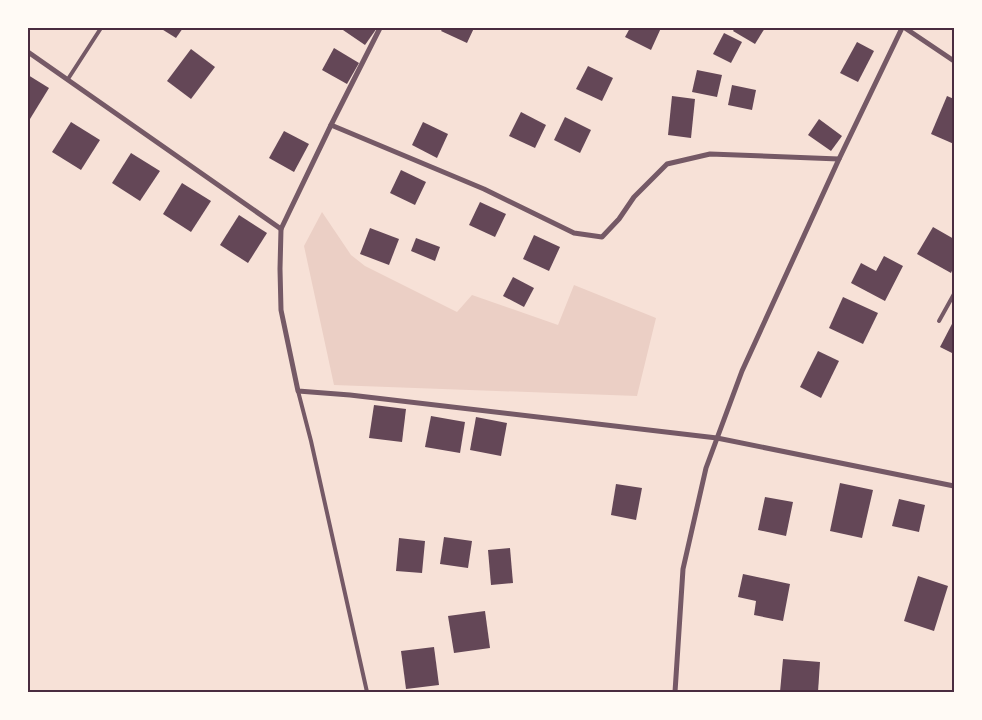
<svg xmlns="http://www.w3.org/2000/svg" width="982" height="720" font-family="'Exo 2',sans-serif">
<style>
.green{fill:#ebcfc5}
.building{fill:#644757}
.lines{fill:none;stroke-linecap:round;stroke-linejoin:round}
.service{stroke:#755966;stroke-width:4}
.minor{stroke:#755966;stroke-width:5}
.neatline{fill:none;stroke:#4a2c40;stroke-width:2}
</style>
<rect width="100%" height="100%" fill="#f7e1d7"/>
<!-- green -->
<polygon class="green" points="322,212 351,255 365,266 457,312 472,295 558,325 574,285 656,318 637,396 334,385 304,246"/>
<!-- building -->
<g class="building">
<polygon points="160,28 183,28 176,38"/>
<polygon points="340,28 377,28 365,45"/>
<polygon points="443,28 474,28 467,43 441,31"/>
<polygon points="630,28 661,28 651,50 625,37"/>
<polygon points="735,28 765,28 755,44 733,31"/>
<polygon points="724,33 742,42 731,63 713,54"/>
<polygon points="857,42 874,51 858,82 840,73"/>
<polygon points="334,48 359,63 347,84 322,70"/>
<polygon points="191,49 215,67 191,99 167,81"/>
<polygon points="588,66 613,78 602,101 576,89"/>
<polygon points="697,70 722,75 717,97 692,92"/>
<polygon points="28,75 49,88 30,119 28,117"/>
<polygon points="732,85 756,90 752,110 728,105"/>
<polygon points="672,96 695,99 691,138 668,135"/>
<polygon points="947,96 954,99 954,144 931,134"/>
<polygon points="521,112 546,125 535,148 509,136"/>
<polygon points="565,117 591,130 580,153 554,140"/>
<polygon points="819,119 842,136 831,151 808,135"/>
<polygon points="71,122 100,140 81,170 52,152"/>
<polygon points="423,122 448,134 437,158 412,145"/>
<polygon points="284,131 309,144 294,172 269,158"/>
<polygon points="131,153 160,171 140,201 112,183"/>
<polygon points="401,170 426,182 415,205 390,193"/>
<polygon points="182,183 211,201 191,232 163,214"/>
<polygon points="480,202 506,214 495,237 469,225"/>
<polygon points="239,215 267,233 248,263 220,245"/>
<polygon points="933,227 954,239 954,266 951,273 917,254"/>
<polygon points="370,228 399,239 389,265 360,254"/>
<polygon points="534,235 560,247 549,271 523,259"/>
<polygon points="416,238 440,247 435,261 411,251"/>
<polygon points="884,256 903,266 885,301 851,283 861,263 876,271"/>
<polygon points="513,277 534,288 524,307 503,296"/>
<polygon points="843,297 878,313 863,344 829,328"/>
<polygon points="953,322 954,322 954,354 940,347"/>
<polygon points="818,351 839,361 821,398 800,387"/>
<polygon points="374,405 406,409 402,442 369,438"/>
<polygon points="431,416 465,422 460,453 425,447"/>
<polygon points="476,417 507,423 501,456 470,450"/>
<polygon points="840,483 873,490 862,538 830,531"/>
<polygon points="616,484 642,488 636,520 611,515"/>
<polygon points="765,497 793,502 786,536 758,530"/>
<polygon points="899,499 925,505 919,532 892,526"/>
<polygon points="444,537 472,541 468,568 440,564"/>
<polygon points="399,538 425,541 422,573 396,571"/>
<polygon points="510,548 513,583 491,585 488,550"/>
<polygon points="743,574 790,584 783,621 754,615 756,601 738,597"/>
<polygon points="918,576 948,586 934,631 904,621"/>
<polygon points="485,611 490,648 454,653 448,616"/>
<polygon points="434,647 439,685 406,689 401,651"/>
<polygon points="783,659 820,662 818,692 780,692"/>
</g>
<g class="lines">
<!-- service -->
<g class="service">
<polyline points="68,79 101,28"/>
<polyline points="939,321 954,294"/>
<polyline points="298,391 311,441 367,692"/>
</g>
<!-- minor -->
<g class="minor">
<polyline points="380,28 331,125 281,229 280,269 281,310 298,391 350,395 717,438 954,486"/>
<polyline points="905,28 954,61"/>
<polyline points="28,52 281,229"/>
<polyline points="331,125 484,189 574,233 602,237 619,219 634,197 667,164 710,154 839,159"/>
<polyline points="675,692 683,569 706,468 742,371 839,159 902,28"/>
</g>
</g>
<!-- border -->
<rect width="982" height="720" fill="none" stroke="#fffaf5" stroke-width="58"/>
<rect x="29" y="29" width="924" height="662" class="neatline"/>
</svg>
